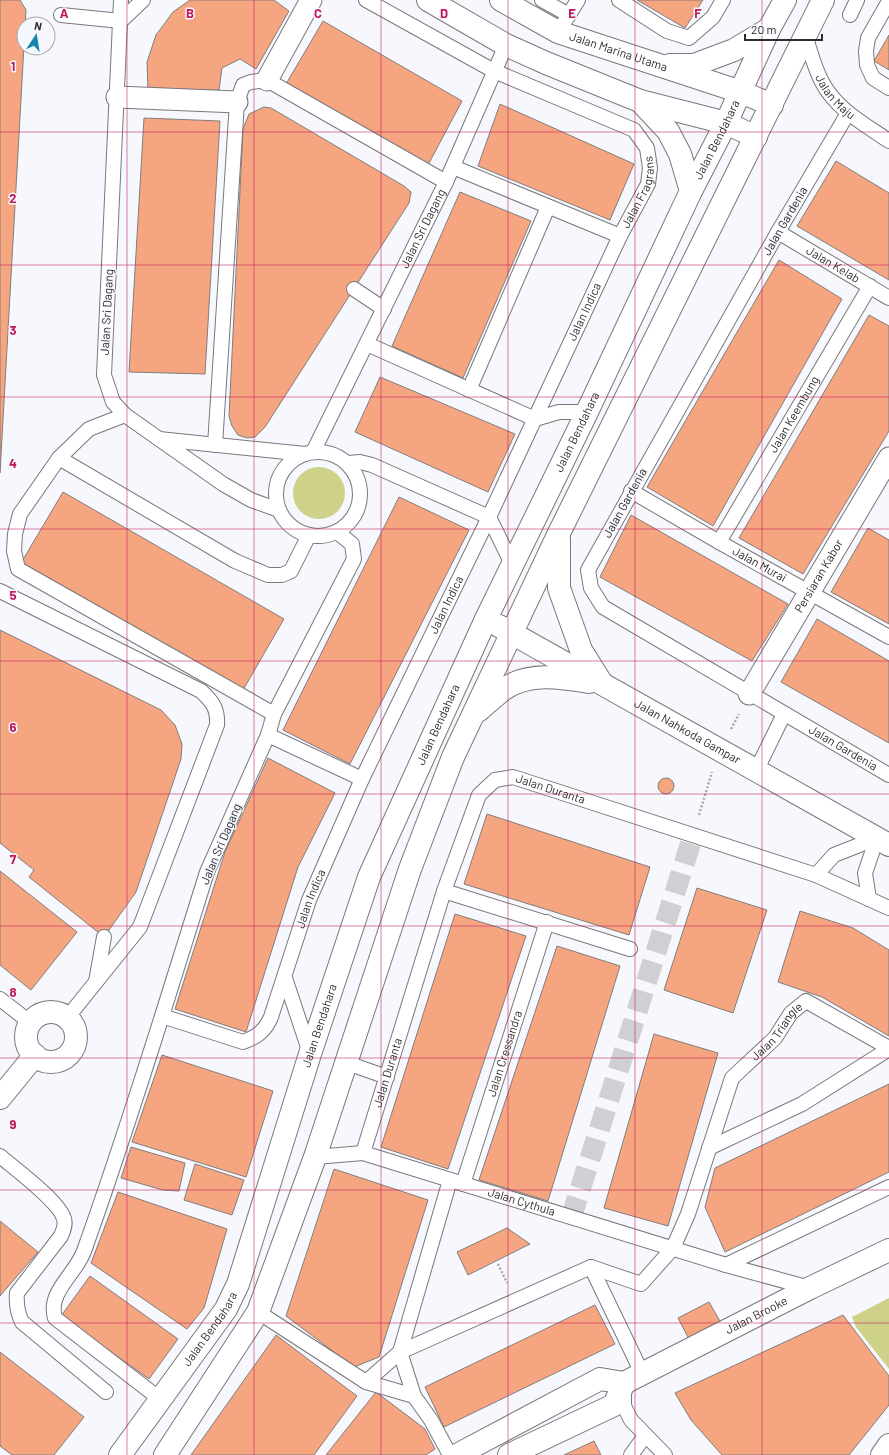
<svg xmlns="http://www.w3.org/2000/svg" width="889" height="1455" font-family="Barlow,sans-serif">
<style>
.green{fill:#ced189}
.building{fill:#f6a581;stroke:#827d7b}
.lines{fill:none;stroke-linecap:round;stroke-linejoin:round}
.pedestrian-tunnel{stroke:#cfcfd4;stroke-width:21;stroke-dasharray:21 10;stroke-linecap:butt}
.service-casing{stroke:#78787c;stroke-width:16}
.pedestrian-casing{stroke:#78787c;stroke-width:23}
.tertiary-casing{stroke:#78787c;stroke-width:24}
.secondary-casing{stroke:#78787c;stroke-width:24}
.path{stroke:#a7a8ac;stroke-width:2.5;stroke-dasharray:2 2;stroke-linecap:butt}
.service{stroke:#fff;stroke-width:14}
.pedestrian{stroke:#fff;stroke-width:21}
.tertiary{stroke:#fff;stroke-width:22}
.secondary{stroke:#fff;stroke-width:22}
.grid{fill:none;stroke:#c2185b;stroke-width:1;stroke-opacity:0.55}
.labels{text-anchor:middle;stroke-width:3;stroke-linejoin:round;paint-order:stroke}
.street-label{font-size:12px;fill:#2d2d2f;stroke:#f7f8fd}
.grid-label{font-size:13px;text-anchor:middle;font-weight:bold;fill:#c2185b;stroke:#f7f8fd;stroke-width:3;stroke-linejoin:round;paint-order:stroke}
</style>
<rect width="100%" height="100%" fill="#f7f8fd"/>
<!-- green -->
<g class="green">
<circle cx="319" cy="493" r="26"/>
<polygon points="889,1298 889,1369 856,1327 852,1317"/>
</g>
<!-- building -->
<g class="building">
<polygon points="0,0 20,0 26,10 0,473"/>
<polygon points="190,0 274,0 289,11 256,69 240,59 222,68 219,90 148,90 147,62 156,35 173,12"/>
<polygon points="637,0 703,0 685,28"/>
<polygon points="323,21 462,101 428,165 286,84"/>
<polygon points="889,35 889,70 874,61"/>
<polygon points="500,104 634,164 610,220 478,166"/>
<polygon points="264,107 271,108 404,186 411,192 409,203 265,427 255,437 247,438 238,435 232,426 229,416 243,129 249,114"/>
<polygon points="144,118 220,121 205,374 129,372"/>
<polygon points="836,161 889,193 889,280 797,226"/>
<polygon points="460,192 531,221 463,378 392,346"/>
<polygon points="779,260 842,299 713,526 647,487"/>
<polygon points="869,315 889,326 889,431 803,574 739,538"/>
<polygon points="380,377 515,434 488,492 355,432"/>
<polygon points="63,492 284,619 243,690 21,563"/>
<polygon points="399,497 469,530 350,764 283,730"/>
<polygon points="631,515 788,604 752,661 600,577"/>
<polygon points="868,528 889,540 889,624 831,592"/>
<polygon points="817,619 889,661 889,743 781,682"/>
<polygon points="0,630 161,710 175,725 182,744 181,759 136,892 104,937 29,877 34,870 0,843"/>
<polygon points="268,758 335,793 298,867 246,1032 175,1009 225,852"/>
<circle cx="666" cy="786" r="8"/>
<polygon points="487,814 650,867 629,935 464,884"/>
<polygon points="0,871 77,932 31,990 0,965"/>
<polygon points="697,888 767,910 733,1013 664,990"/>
<polygon points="800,911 853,928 889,950 889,1036 822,997 778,982"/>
<polygon points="455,914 526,936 448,1169 381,1147"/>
<polygon points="557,946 620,966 548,1201 479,1180"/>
<polygon points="654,1034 718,1053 668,1226 604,1208"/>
<polygon points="162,1055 273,1091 246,1177 132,1142"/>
<polygon points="889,1084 889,1172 725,1252 705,1207 715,1168"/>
<polygon points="131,1147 185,1163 179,1191 163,1190 121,1178"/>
<polygon points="195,1164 244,1180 232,1215 184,1200"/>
<polygon points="334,1169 428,1200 379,1357 354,1367 286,1316"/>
<polygon points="118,1192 227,1229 204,1308 187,1329 91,1263"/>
<polygon points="0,1221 38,1252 0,1296"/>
<polygon points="507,1228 530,1244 468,1275 457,1252"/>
<polygon points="90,1276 178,1339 149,1379 61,1316"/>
<polygon points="709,1302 721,1323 689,1339 678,1318"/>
<polygon points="595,1305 615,1344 444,1427 425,1387"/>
<polygon points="843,1315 889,1376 889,1405 849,1455 722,1455 691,1420 675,1393"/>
<polygon points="276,1335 357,1396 314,1455 191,1455"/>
<polygon points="0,1352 84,1417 54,1455 12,1455 0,1446"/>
<polygon points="376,1392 425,1429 435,1449 426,1455 326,1455"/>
<polygon points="594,1441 601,1455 564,1455"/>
</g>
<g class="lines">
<!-- pedestrian-tunnel -->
<polyline class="pedestrian-tunnel" points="571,1218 693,836"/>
<defs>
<g id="service">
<polyline points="121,0 104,375 113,402 125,415 223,484 251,500 279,510"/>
<polyline points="542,0 569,15"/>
<polyline points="619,0 667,31 689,38 713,17 723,0"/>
<polyline points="889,1 868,38 866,51 867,65 873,78 889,88"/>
<polyline points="61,15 121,21 143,0"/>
<polyline points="850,15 857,0"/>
<polyline points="558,32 578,0"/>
<path id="s1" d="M805,35C810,50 814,67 822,82C836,109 864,124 889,141"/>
<path id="s2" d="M848,113L778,232L588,570L591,588L603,607L889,775"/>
<polyline points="453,167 620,236"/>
<path id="s3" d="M778,232L889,298"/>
<polyline points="354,289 384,309"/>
<polyline points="367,344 535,419 559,412 587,412"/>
<polyline points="469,390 548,207"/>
<polyline points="125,415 89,429 59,458 20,514 15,534 14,551 18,569 274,714"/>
<polyline points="159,439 305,454"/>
<polyline points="215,445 237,102 243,85 251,82 267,80 446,182"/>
<circle cx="318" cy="494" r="42"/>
<path id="s4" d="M313,452L446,182L506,45"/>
<polyline points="59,458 235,561 268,575 282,575 291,571 309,535"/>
<polyline points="348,463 360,462 372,465 489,517 512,564"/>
<path id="s5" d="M631,491L719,542L889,637"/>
<path id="s6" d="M337,532L352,544L354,559L274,714L268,735L207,872L162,1016L243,1042C257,1037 265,1031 271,1017L309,900L362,779L489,517L620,236L648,184L650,168L647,148L634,130L494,71L366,0"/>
<path id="s7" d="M719,542L870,286"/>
<path d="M0,591L201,691C213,702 218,709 217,725L140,927L67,1018"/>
<polyline points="268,735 362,779"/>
<polyline points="756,771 784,714"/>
<polyline points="816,875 834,855 877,838"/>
<polyline points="444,891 630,949"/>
<polyline points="869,899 865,873 877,838"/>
<polyline points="285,978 310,1053"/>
<polyline points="96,982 104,937"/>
<polyline points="0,999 31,1023"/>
<polyline points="347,1063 387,1077"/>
<polyline points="709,1148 802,1104 889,1049"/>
<path id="s8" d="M363,1153L444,891L479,795L495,780L513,777L816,875L889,908"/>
<path d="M0,1156C14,1168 60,1202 64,1219C66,1225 63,1231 61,1236L17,1293C16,1304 17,1312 22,1322L106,1392"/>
<path id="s9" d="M315,1157L363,1153L726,1265L810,1288"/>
<path id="s10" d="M463,1184L547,922"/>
<polyline points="726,1265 889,1187"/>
<polyline points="591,1267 642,1373"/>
<path id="s11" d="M258,1312L366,1382L400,1352L591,1267L641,1284L673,1248L688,1214L732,1078L775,1038L791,1013L806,1001L889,1048"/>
<polyline points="366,1382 414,1396 431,1420 450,1455"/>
<polyline points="624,1388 624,1406 631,1420 665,1455"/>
<polyline points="414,1396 400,1352 450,1180"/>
<path d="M160,1399L55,1318C47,1292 76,1274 84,1251C112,1173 137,1095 162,1016"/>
<polyline points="631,1455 645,1436"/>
</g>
<g id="pedestrian">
<polyline points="267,80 311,0"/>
<polyline points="117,97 237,102"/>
<path id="s12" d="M749,694L889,458"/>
</g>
<g id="tertiary">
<polyline points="559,540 559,588 581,650 601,682"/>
<path id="s13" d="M499,626L889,845"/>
<path d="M478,711C486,704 495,696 504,689C529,672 560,677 589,682"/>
<circle cx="51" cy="1037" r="25"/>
<polyline points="0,1098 35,1055"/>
<path id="s14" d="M120,1455L226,1309L238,1284L310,1054L369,877L486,619L587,412L691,191L726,123L769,29L785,0"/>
<polyline points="165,1455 258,1312 315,1157 410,869 453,757 559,533 823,0"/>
<path id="s15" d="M457,1455L600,1379L624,1383L810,1288L889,1250"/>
<polyline points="509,1455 614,1405 624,1383"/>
</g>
<g id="secondary">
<polyline points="428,0 506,45 546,63 640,101 726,123 756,137"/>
<path id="s16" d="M501,0L558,32L741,92L772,105"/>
<polyline points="670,65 694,65 734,50 769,29"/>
<polyline points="640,101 668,131 680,154 691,191"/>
<polyline points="882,1455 889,1445"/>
</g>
</defs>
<!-- service casing -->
<use href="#service" class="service-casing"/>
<!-- pedestrian casing -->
<use href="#pedestrian" class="pedestrian-casing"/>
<!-- tertiary casing -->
<use href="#tertiary" class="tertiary-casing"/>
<!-- secondary casing -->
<use href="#secondary" class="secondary-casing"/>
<!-- path -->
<g class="path">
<polyline points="731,729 739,714"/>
<polyline points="699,815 712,772"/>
<polyline points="498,1264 507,1283"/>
</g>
<!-- service -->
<use href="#service" class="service"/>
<!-- pedestrian -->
<use href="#pedestrian" class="pedestrian"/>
<!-- tertiary -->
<use href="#tertiary" class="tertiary"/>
<!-- secondary -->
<use href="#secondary" class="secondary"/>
</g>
<!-- grid -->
<path class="grid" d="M127,0V1455M254,0V1455M381,0V1455M508,0V1455M635,0V1455M762,0V1455M0,132H889M0,265H889M0,397H889M0,529H889M0,661H889M0,794H889M0,926H889M0,1058H889M0,1190H889M0,1323H889"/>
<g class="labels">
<!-- street labels -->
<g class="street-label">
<text dy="4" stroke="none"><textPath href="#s16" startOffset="129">Jalan Marina Utama</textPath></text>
<text dy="4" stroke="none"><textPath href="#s1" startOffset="70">Jalan Maju</textPath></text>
<text dy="4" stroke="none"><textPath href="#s14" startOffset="1451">Jalan Bendahara</textPath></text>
<text dy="4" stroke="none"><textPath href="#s6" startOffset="1560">Jalan Fragrans</textPath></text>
<text transform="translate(785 221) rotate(-60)" y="4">Jalan Gardenia</text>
<text dy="4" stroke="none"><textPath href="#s4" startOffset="249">Jalan Sri Dagang</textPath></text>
<text dy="4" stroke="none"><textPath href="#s3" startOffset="64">Jalan Kelab</textPath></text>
<text transform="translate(107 312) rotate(-87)" y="4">Jalan Sri Dagang</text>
<text dy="4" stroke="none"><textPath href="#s6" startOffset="1428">Jalan Indica</textPath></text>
<text dy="4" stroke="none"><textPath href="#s7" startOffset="148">Jalan Keembung</textPath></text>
<text dy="4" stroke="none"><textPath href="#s14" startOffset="1127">Jalan Bendahara</textPath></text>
<text transform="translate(625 503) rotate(-61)" y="4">Jalan Gardenia</text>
<text dy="4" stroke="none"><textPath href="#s5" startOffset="148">Jalan Murai</textPath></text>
<text dy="4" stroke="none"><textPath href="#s12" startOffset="137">Persiaran Kabor</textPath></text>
<text dy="4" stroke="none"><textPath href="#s6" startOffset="1104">Jalan Indica</textPath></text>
<text dy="4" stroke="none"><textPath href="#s14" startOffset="803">Jalan Bendahara</textPath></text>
<text dy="4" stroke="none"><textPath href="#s13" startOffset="216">Jalan Nahkoda Gampar</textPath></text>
<text dy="4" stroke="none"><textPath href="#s2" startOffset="845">Jalan Gardenia</textPath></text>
<text dy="4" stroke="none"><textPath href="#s8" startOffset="456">Jalan Duranta</textPath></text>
<text transform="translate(221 844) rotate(-67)" y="4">Jalan Sri Dagang</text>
<text dy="4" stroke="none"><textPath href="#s6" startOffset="780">Jalan Indica</textPath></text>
<text dy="4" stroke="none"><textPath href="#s14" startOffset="479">Jalan Bendahara</textPath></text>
<text dy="4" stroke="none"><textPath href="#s11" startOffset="729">Jalan Triangle</textPath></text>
<text dy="4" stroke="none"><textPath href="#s10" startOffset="137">Jalan Cressandra</textPath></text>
<text dy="4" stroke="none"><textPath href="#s8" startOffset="84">Jalan Duranta</textPath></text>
<text dy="4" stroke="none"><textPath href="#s9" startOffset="214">Jalan Cythula</textPath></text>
<text dy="4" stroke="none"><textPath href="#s15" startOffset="335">Jalan Brooke</textPath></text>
<text dy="4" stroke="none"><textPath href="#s14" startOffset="155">Jalan Bendahara</textPath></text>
</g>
</g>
<g class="grid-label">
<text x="64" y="18">A</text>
<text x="190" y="18">B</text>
<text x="318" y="18">C</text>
<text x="444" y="18">D</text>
<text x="572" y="18">E</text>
<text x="698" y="18">F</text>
<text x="13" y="71">1</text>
<text x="13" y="203">2</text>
<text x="13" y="335">3</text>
<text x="13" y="468">4</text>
<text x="13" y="600">5</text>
<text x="13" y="732">6</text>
<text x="13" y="864">7</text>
<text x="13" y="997">8</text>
<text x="13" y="1129">9</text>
</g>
<!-- north arrow -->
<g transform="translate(36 36) rotate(12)"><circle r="19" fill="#f7f8fd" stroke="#a6a7ab"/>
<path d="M0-3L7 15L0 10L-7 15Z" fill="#1587ad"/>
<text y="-6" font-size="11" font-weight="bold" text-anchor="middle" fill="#2d2d2f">N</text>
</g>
<!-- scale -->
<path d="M745 34v6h77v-6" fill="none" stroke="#2d2d2f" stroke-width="2"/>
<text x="751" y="34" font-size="12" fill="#2d2d2f" stroke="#f7f8fd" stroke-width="3" paint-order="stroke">20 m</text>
</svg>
